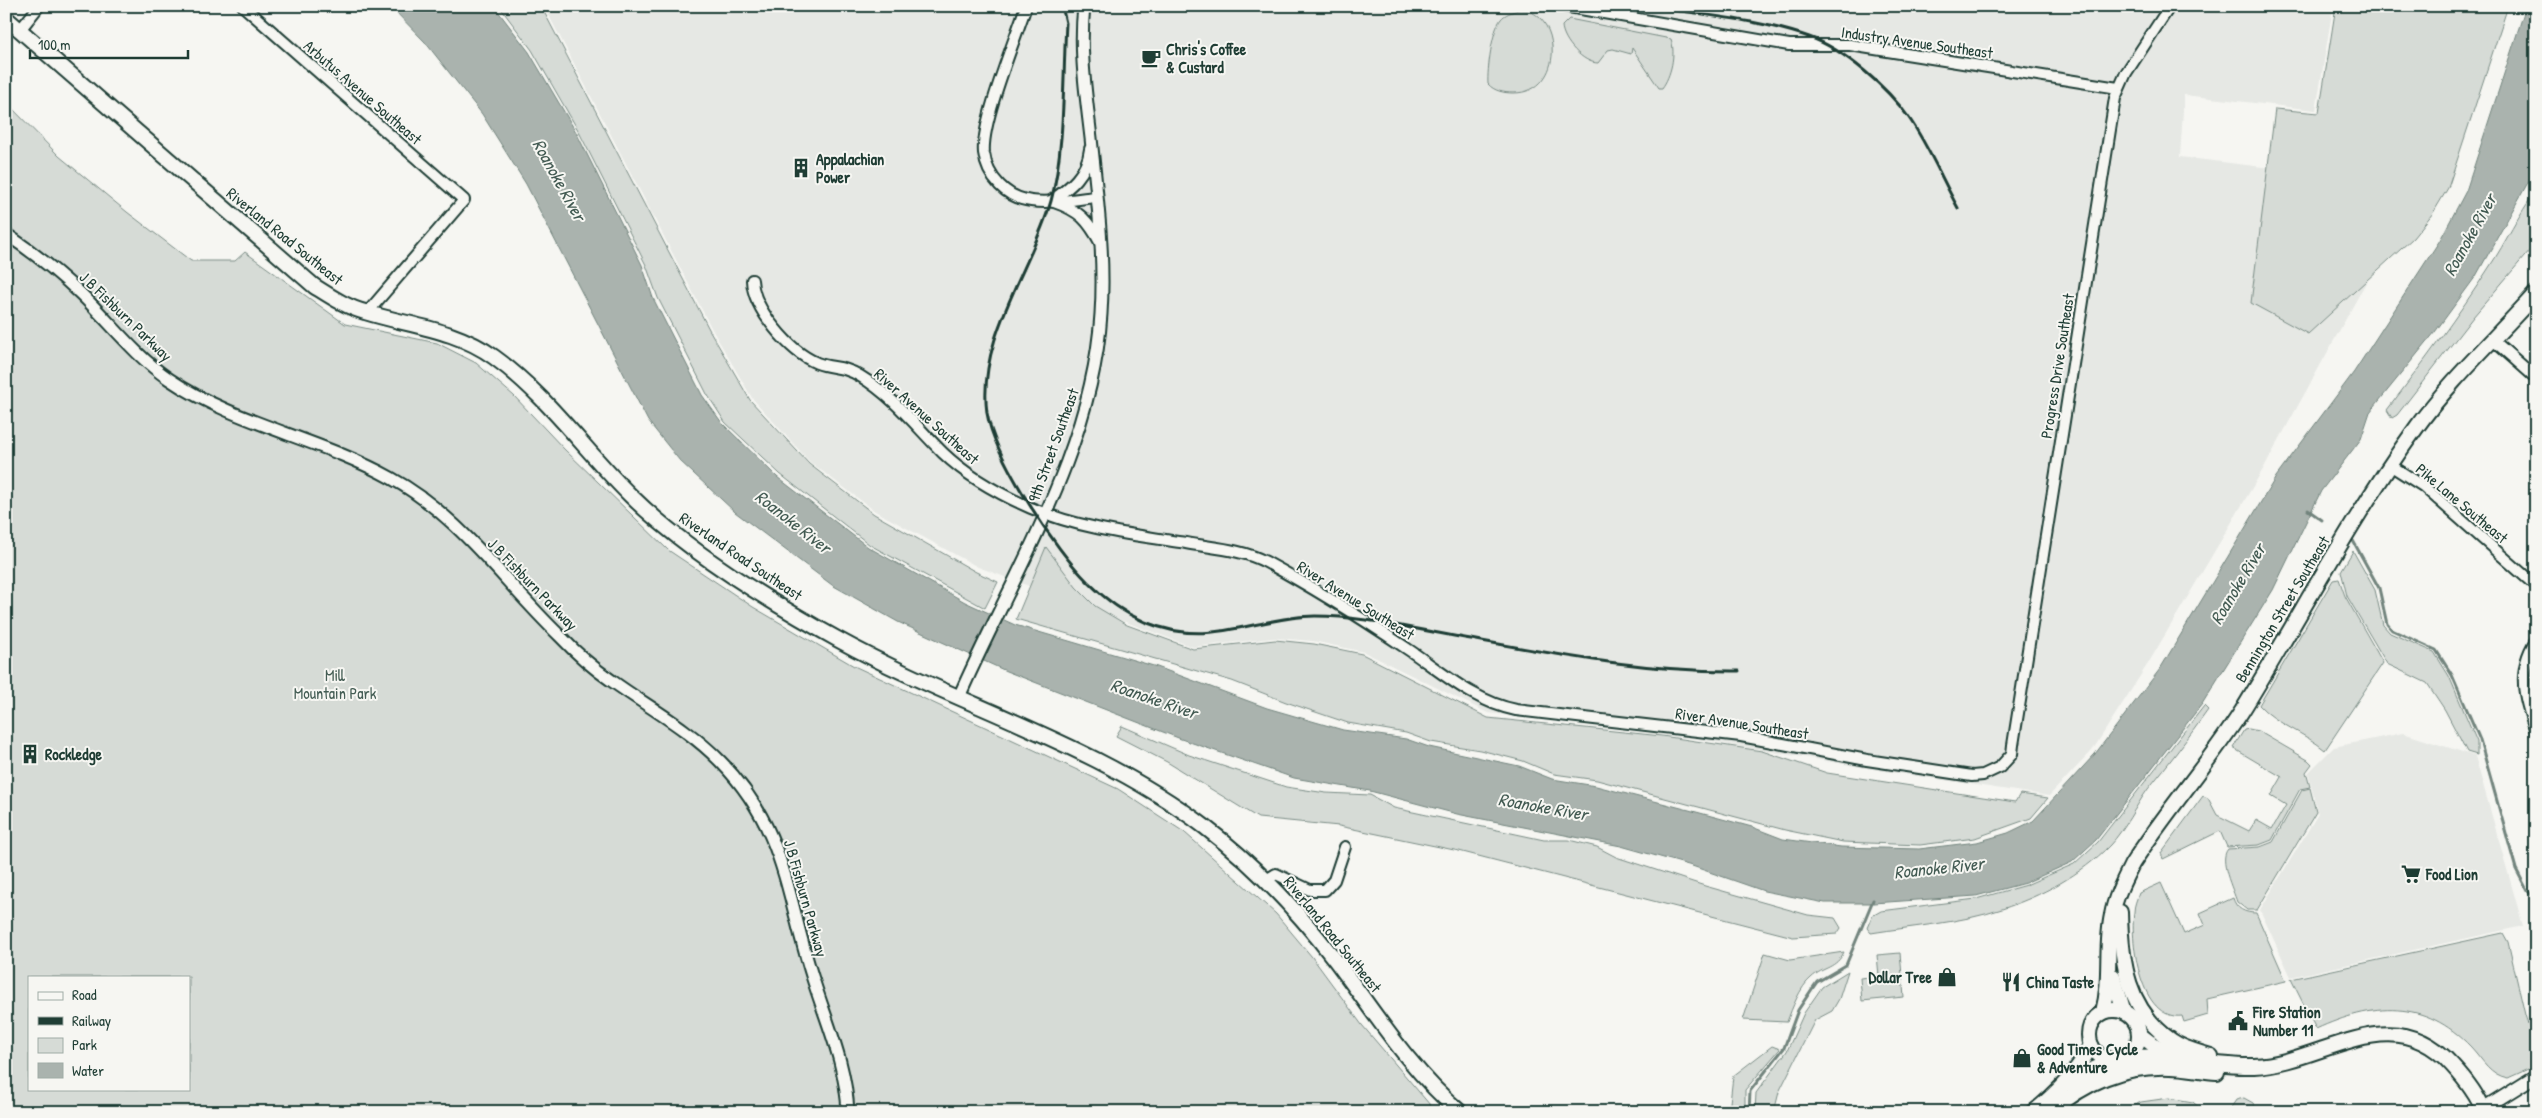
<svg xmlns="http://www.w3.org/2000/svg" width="2542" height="1118" font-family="'Patrick Hand',sans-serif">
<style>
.built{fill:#e6e8e4}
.green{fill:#d6dbd6;stroke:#7a8c85;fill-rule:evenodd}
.water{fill:#aab3ae;stroke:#72847d}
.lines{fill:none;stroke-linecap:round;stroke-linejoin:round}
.stream{stroke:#72847d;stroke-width:3}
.minor-casing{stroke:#1f3d34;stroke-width:14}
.tertiary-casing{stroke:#1f3d34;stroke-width:15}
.secondary-casing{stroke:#1f3d34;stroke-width:18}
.minor{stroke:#f6f6f2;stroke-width:10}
.tertiary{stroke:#f6f6f2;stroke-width:11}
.secondary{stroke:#f6f6f2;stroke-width:14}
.rail{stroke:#1f3d34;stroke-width:3}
.labels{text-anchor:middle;stroke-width:4;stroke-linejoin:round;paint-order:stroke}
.street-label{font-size:16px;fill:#1f3d34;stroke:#f6f6f2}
.poi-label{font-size:16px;font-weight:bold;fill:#1f3d34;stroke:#f6f6f2;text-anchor:start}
.park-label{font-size:16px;fill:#445d54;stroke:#f6f6f2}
.water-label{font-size:18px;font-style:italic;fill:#425a52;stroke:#f6f6f2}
</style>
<rect width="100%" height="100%" fill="#f6f6f2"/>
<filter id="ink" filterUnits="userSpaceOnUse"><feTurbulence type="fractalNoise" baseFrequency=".02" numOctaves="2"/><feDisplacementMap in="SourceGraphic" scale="10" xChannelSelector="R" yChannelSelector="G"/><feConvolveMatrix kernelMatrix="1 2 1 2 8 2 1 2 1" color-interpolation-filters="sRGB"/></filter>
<g filter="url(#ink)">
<!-- built -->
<g class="built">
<polygon points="544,6 2333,6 2316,110 2184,95 2180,157 2305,172 2369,277 2262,471 2149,662 2092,751 2049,796 1884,771 1663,733 1488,713 1364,652 1313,641 1274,638 1193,647 978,567 875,511 810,462 752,398 713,331"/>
<polygon points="2403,733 2475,756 2523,926 2291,977 2260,910 2318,814 2308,773 2334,747"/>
</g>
<!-- green -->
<g class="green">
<polygon points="499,6 541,6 710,331 750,400 809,464 874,514 976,572 998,582 985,608 870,545 780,474 725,422 707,394 658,298 646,265 578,130 532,50"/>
<polygon points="2336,6 2508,6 2448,188 2433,213 2413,238 2308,334 2251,303 2275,109 2319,113"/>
<path d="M1518,10C1562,7 1567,94 1513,93C1504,93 1494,91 1488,84C1487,70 1492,30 1501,19C1505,14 1512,12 1518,10Z"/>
<path d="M1569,19L1671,39C1676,54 1671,76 1662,88H1659L1632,48L1631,54L1613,49L1608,50L1598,63C1583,63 1563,41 1562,26Z"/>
<path d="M6,102L59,156L127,212L191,261H235L245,252L345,324L437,343L476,363L514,396L564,449L668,550L753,607L854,666L1118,789L1184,832L1276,914L1312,957L1362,1025L1436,1112H6ZM29,977H189V1089H29Z"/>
<path d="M2536,191V243L2473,317L2397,415L2392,418L2387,410C2423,363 2458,316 2490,266C2506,242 2518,215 2536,191Z"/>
<polygon points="1046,547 1076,587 1095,606 1127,625 1193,649 1275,640 1314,644 1362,654 1488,718 1662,736 1762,751 1827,773 2015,802 2020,794 2048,798 2031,818 1975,838 1920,845 1843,842 1785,830 1597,780 1554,774 1523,761 1480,750 1431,742 1406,733 1348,723 1286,702 1232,681 1016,619"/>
<polygon points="2353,551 2375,590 2383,625 2390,633 2434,652 2449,676 2477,742 2477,755 2467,752 2445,710 2427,683 2387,664 2347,596 2341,571"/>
<path d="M2339,579L2345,596L2383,663L2325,750C2305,733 2276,724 2259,705L2333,580Z"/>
<path d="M2204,706L2208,710C2189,737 2169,763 2148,789C2135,807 2125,829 2110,845C2081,875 2041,896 2002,909C1961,923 1914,926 1871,933L1867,928L1872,916L1881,911L1976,899L2026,885L2074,864L2098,842Z"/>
<polygon points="1122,726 1189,755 1286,787 1326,793 1370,795 1394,808 1544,840 1569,840 1597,847 1616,857 1705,886 1808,915 1835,918 1841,928 1837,934 1793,937 1459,851 1339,826 1258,818 1167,762 1116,736"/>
<polygon points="2249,729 2258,731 2308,760 2312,764 2306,772 2310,787 2300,789 2272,840 2259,845 2227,847 2220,831 2163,859 2161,853 2203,796 2208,798 2217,815 2249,831 2256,820 2272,829 2286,805 2271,796 2282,777 2233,748 2244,730"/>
<path d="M2310,788L2316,812L2257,910H2247L2237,902C2233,889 2218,860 2228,849L2260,847L2273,842L2302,790Z"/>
<path d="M2161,883L2184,934L2205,925L2200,913L2233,898C2236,909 2245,913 2256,913L2286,981L2207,999L2208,1015L2184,1022L2182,1016C2140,1021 2130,942 2134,912C2134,905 2137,899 2139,893Z"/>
<path d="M2503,933L2508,942L2525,1015L2536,1048L2535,1066L2508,1078C2490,1075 2483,1060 2471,1047C2424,998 2373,1003 2316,1029L2291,979Z"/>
<path d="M1844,952C1836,969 1824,966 1811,978C1800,987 1792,1008 1787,1022L1743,1020L1765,953L1790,960Z"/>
<polygon points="1900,953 1904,997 1862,1001 1860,978 1879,976 1877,955"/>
<polygon points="1848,971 1839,999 1832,1011 1815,1020 1779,1092 1774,1112 1755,1112 1756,1093 1787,1051 1804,1013 1822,987"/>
<polygon points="1772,1046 1780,1049 1745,1090 1745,1112 1729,1112 1733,1076"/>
<polygon points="2169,1098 2193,1102 2204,1112 2121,1112 2141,1102"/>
<polygon points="2244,1098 2253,1103 2258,1112 2228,1112 2236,1100"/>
</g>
<!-- water -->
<polygon class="water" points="390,6 494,6 529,52 576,132 642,265 653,298 702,395 722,423 777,477 868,547 965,602 1015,625 1157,667 1267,708 1343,730 1406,739 1429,747 1519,766 1552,779 1596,786 1689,810 1752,827 1783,839 1841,847 1919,849 1977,842 2008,833 2033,821 2095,754 2160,669 2276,477 2354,372 2440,240 2466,191 2526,6 2536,6 2536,168 2476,276 2435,332 2370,412 2361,439 2321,491 2273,590 2202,704 2096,840 2072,862 2025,883 1976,896 1873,903 1825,903 1764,891 1692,866 1621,846 1457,814 1370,791 1294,778 1181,739 1006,671 898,622 832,585 735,512 680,461 648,421 526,184 482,114 425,42"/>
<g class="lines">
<!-- stream -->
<g class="stream">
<polyline points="2308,510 2322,520"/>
<polyline points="2351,537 2379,588 2387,624 2392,630 2436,650 2452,675 2480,740 2516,869 2527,890 2536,900"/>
<polyline points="1749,1112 1750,1091 1784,1048 1798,1010 1812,989 1817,982 1846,965 1873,900"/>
</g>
<defs>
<g id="minor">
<polyline points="243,6 464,200 367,313"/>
<path d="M1026,6C1015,40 981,122 984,153C987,178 1007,198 1031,201C1052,204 1075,199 1096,197"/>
<polyline points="1563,6 1789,45 1850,45 2118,88"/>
<polyline points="20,30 39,6"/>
<path d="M1051,201C1071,187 1087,174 1090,149"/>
<path d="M1054,202C1080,211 1088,220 1101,244"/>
<path d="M752,280C753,309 790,352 817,363C833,369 842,365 860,376C893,396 916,426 943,453C968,477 999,494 1031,508C1081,529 1134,535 1186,543C1213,548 1241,549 1266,562C1314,588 1360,617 1406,648C1441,671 1474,702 1516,710L1741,736L1867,760L1972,776L1983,775L2000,767L2012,754L2013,745L2115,98L2126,73L2170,6"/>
<polyline points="2493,340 2536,378"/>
<polyline points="2390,465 2423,486 2536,586"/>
<path d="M2536,640C2516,671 2524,699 2536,731"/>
<polyline points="1266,880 1276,874 1310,890 1325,890 1334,880 1345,847"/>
</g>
<g id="tertiary">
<path d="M6,234C33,252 58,272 81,294C110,322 135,356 169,379C233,423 321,439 391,478C459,515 504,582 559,635C575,652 593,668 612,681C648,707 689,729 720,761C787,829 786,898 814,982C828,1026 846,1065 848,1112"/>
<path d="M959,697C1012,576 1093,449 1101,314C1105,256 1097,196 1091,138C1086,94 1079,51 1084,6"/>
<polyline points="2483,1109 2536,1076"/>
</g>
<g id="secondary">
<path d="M6,18L314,286C330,296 346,307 365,312C410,326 455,329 494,357C548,396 584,450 631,496C688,552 768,601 839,640C959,706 1095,743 1205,827C1255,865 1298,911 1336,961C1375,1013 1410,1070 1460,1112"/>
<path d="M2120,912C2121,962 2127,1010 2172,1041C2183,1049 2198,1052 2211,1056"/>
<polyline points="2113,976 2124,1012"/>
<circle cx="2114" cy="1035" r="25"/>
<path d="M2103,1012C2112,979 2105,947 2112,915C2115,897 2124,880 2132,864C2166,811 2208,764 2242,711C2300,617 2351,518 2416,428C2451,379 2496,338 2536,293"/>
<polyline points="2139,1034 2152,1044 2175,1055"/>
<path d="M2122,1059C2166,1050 2209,1068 2254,1066C2323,1063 2391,997 2452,1065C2465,1079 2477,1094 2484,1112"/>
<polyline points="2070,1084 2092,1070 2115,1060"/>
<path d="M2034,1112C2058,1092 2077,1073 2091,1045"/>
<path d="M2050,1112C2085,1082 2123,1065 2170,1067C2186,1067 2201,1071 2217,1072"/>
</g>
</defs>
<!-- minor casing -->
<use href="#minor" class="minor-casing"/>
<!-- tertiary casing -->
<use href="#tertiary" class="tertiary-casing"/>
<!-- secondary casing -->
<use href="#secondary" class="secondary-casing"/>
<!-- minor -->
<use href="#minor" class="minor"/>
<!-- tertiary -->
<use href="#tertiary" class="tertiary"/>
<!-- secondary -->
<use href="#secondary" class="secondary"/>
<!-- rail -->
<g class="rail">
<path d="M1062,6L1066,23C1063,77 1065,150 1051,201C1031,270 977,338 987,413C994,457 1056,551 1088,582C1104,598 1124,613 1145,622C1211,649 1253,617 1315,616C1362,616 1408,628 1454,636C1549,653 1642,672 1739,671"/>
<path d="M1648,6C1701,15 1758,19 1809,37C1844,49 1888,88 1909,118C1928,145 1942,179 1958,208"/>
</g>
</g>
</g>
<!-- icons -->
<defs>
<symbol id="cafe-bare" viewBox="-9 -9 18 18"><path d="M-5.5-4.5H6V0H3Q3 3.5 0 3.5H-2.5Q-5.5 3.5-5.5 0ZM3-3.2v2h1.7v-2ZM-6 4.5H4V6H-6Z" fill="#1f3d34" stroke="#f6f6f2" stroke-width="2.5" paint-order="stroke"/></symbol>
<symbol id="building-bare" viewBox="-9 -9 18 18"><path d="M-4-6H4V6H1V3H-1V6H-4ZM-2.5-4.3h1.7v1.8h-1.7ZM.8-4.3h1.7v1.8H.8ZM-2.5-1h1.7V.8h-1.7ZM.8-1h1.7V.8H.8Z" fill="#1f3d34" stroke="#f6f6f2" stroke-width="2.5" paint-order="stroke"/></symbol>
<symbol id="supermarket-bare" viewBox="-9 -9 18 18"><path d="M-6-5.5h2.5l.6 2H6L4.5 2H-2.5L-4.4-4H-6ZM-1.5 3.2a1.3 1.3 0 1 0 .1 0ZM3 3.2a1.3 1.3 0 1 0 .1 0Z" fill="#1f3d34" stroke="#f6f6f2" stroke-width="2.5" paint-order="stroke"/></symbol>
<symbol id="shop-bare" viewBox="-9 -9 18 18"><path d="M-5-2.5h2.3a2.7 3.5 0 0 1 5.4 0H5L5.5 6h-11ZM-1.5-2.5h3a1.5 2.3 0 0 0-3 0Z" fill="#1f3d34" stroke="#f6f6f2" stroke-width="2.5" paint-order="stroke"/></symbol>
<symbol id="restaurant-bare" viewBox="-9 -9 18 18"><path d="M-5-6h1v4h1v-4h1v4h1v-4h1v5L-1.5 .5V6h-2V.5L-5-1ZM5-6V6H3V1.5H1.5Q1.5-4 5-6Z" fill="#1f3d34" stroke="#f6f6f2" stroke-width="2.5" paint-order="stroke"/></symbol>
<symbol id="civic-bare" viewBox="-9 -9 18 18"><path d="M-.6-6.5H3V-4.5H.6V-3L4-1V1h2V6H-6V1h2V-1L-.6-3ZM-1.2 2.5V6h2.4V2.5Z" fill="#1f3d34" stroke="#f6f6f2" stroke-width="2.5" paint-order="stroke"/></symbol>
</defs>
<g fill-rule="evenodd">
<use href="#cafe-bare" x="1137" y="44" width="28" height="28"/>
<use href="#building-bare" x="787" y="154" width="28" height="28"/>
<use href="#building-bare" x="16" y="740" width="28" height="28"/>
<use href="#supermarket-bare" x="2397" y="860" width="28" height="28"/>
<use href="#shop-bare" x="1933" y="963" width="28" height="28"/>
<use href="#restaurant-bare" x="1997" y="968" width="28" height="28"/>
<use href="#civic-bare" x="2224" y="1007" width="28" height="28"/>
<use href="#shop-bare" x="2008" y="1044" width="28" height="28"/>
</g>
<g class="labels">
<!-- street labels -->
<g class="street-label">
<text transform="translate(1917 42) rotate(8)" y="6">Industry Avenue Southeast</text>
<text transform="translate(363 92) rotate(41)" y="6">Arbutus Avenue Southeast</text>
<text transform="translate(285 236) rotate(39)" y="6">Riverland Road Southeast</text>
<text transform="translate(126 316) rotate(44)" y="6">J B Fishburn Parkway</text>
<text transform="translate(2057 366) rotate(-81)" y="6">Progress Drive Southeast</text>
<text transform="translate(927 416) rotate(42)" y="6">River Avenue Southeast</text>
<text transform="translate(1053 445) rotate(-70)" y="6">9th Street Southeast</text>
<text transform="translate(2462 503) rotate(40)" y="6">Pike Lane Southeast</text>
<text transform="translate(741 556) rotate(34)" y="6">Riverland Road Southeast</text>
<text transform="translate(533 584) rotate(46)" y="6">J B Fishburn Parkway</text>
<text transform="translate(1356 600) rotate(32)" y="6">River Avenue Southeast</text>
<text transform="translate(2282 609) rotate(-59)" y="6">Bennington Street Southeast</text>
<text transform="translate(1742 723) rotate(9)" y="6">River Avenue Southeast</text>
<text transform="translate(806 898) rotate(74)" y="6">J B Fishburn Parkway</text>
<text transform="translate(1333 934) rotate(51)" y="6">Riverland Road Southeast</text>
</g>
<!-- poi labels -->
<g class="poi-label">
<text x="1166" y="55">Chris's Coffee<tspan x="1166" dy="18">&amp; Custard</tspan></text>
<text x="816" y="165">Appalachian<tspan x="816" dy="18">Power</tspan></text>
<text x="45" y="760">Rockledge</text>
<text x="2426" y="880">Food Lion</text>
<text x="1932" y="983" text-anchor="end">Dollar Tree</text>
<text x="2026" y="988">China Taste</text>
<text x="2253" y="1018">Fire Station<tspan x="2253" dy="18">Number 11</tspan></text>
<text x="2037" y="1055">Good Times Cycle<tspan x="2037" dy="18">&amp; Adventure</tspan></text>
</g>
<!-- park labels -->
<g class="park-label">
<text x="335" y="681">Mill<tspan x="335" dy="18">Mountain Park</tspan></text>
</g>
<!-- water labels -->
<g class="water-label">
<text transform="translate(559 180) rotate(61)" y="6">Roanoke River</text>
<text transform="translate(2470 235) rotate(-61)" y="6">Roanoke River</text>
<text transform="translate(793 522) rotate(38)" y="6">Roanoke River</text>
<text transform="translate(2238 584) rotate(-59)" y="6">Roanoke River</text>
<text transform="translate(1154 699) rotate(19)" y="6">Roanoke River</text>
<text transform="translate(1543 807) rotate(10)" y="6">Roanoke River</text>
<text transform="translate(1939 868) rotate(-6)" y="6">Roanoke River</text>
</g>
</g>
<!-- margin -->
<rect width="2542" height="1118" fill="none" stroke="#f6f6f2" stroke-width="25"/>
<rect x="12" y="12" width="2517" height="1093" fill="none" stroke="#1f3d34" stroke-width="2" filter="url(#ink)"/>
<!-- legend -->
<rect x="28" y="976" width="162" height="115" fill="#f6f6f2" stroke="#a0aca6"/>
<rect x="38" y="992" width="25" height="8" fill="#f6f6f2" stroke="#a0aca6"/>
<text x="72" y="1000" font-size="15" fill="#1f3d34">Road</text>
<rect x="38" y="1017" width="25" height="8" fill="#1f3d34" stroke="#a0aca6"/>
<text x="72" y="1026" font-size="15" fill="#1f3d34">Railway</text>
<rect x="38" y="1038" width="25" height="15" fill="#d6dbd6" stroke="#a0aca6"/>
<text x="72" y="1050" font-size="15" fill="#1f3d34">Park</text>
<rect x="38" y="1063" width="25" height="15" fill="#aab3ae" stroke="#a0aca6"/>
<text x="72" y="1076" font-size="15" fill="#1f3d34">Water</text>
<!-- scale -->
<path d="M30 50v8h158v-8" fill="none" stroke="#1f3d34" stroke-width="2.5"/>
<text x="38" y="50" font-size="15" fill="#1f3d34" stroke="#f6f6f2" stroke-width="4" paint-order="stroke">100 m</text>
</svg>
